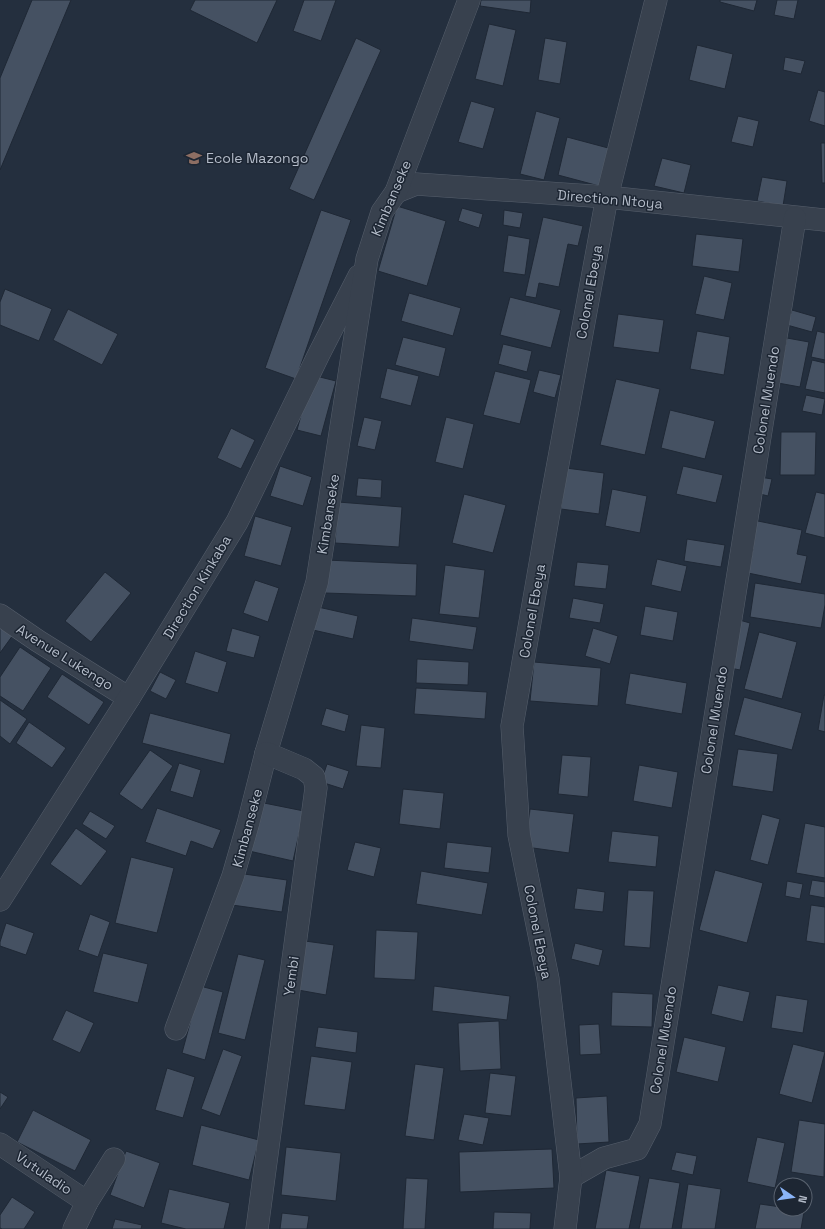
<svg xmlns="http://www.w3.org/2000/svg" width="825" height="1229" font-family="'Space Grotesk',sans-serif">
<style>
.building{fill:#455162;stroke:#1f2835}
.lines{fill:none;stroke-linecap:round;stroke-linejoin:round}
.minor-casing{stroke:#565f6c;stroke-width:23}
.minor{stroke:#38414e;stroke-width:22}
.labels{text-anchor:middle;stroke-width:3;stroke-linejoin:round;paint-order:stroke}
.poi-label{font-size:14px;fill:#b4bcc9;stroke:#1d2633;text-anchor:start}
.street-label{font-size:14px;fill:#b4bcc9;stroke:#1d2633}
</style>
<rect width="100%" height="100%" fill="#242f3e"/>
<!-- building -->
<g class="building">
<polygon points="32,0 71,0 0,170 0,78"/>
<polygon points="195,0 277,0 257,43 190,10"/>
<polygon points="304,0 336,0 321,41 293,31"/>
<polygon points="481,0 531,0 530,13 480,6"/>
<polygon points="720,0 757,0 754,11 720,2"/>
<polygon points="777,0 798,0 794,19 774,15"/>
<polygon points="489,24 516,30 503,86 475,79"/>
<polygon points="356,38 381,50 314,200 289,189"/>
<polygon points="545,38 567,42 560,84 538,80"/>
<polygon points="697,45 733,54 725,89 689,80"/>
<polygon points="785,57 805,61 801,74 783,70"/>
<polygon points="818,90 825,92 825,126 809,121"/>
<polygon points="471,101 495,108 483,149 458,142"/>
<polygon points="536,111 560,118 544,180 520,174"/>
<polygon points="738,116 759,121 753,147 731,142"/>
<polygon points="567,137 612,149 603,187 558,175"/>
<polygon points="821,143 825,143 825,183 822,183"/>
<polygon points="662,158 691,165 684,193 654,186"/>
<polygon points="762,177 787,181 783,206 757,201"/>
<polygon points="397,206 446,221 427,286 378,271"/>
<polygon points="462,208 483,214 479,228 458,221"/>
<polygon points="321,210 351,220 296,379 265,368"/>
<polygon points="504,210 523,213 520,228 503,225"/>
<polygon points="543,217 583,226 578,246 568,244 559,287 539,283 536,298 525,296"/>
<polygon points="696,234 743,239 739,272 692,266"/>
<polygon points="508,235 530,239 525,275 503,272"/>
<polygon points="704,276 732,283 724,320 695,314"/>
<polygon points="5,289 52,309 39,341 0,325 0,302"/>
<polygon points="409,293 461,308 453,336 401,321"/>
<polygon points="510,297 561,310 551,348 500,335"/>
<polygon points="68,309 118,334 102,365 53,340"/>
<polygon points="792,310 816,317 812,332 787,325"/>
<polygon points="618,314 664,320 659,353 613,347"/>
<polygon points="697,331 730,337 724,375 690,369"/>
<polygon points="817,331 825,333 825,360 811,357"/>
<polygon points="403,337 446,348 439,377 395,365"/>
<polygon points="787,338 809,342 800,387 778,383"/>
<polygon points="503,344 532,351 527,372 498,364"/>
<polygon points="812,360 825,363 825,393 805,389"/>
<polygon points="387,368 419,376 411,406 380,398"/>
<polygon points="539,370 561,375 555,398 533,392"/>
<polygon points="495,371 531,380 520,424 483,415"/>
<polygon points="312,375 336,381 321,436 297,430"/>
<polygon points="616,379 660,389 645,455 600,445"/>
<polygon points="806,395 825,399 822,415 802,411"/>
<polygon points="670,410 715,421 705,459 661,448"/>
<polygon points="364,417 382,421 375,450 357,446"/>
<polygon points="446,417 474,424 463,469 435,462"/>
<polygon points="231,428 255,440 241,469 217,458"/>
<polygon points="781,432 816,432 815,475 780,475"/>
<polygon points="280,466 312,477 303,506 270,496"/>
<polygon points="683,466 723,475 716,503 676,494"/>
<polygon points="566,468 604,473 599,514 561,509"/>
<polygon points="760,477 772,479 768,496 756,493"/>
<polygon points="358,478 382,480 381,498 356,496"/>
<polygon points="612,489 647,496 640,533 605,526"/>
<polygon points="816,492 825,494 825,538 805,533"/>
<polygon points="464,494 506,505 493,553 452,543"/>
<polygon points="338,502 402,507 399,547 335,543"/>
<polygon points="255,516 292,527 281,566 244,556"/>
<polygon points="753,520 802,530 797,554 807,556 801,584 748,573 753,549 747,548"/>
<polygon points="687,539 725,545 721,567 684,561"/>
<polygon points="657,559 687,566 681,592 651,585"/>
<polygon points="326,560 417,564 416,596 325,593"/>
<polygon points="577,562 609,565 606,589 574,586"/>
<polygon points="445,565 485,570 479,618 439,614"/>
<polygon points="105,572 131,593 91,642 65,621"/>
<polygon points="255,580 279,588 268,622 243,613"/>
<polygon points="755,583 825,594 825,605 821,628 750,617"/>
<polygon points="573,598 604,604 600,623 569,618"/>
<polygon points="645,606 678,612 673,641 640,635"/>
<polygon points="318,607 358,616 353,639 313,630"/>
<polygon points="412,618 477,627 473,650 409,641"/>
<polygon points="736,619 750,623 740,670 725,667"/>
<polygon points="0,626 13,635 0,653"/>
<polygon points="232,628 260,636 254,658 226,651"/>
<polygon points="593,628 618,636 610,664 585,656"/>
<polygon points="759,632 797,642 782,699 744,689"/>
<polygon points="20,647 51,668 23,711 0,696 0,677"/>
<polygon points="195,651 227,662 218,693 185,683"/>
<polygon points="417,659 469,662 468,685 416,683"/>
<polygon points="534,662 601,668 598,706 530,701"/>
<polygon points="160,672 176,680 166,699 150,691"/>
<polygon points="630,673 687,683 682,714 625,704"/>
<polygon points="62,674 104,702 89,725 47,697"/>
<polygon points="416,688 487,692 485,719 414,714"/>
<polygon points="824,695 825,695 825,732 818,730"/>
<polygon points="744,697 802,713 792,750 734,735"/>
<polygon points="0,700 27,719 10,744 0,736"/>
<polygon points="326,708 349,715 345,732 321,725"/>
<polygon points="150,713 231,734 224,764 142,743"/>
<polygon points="29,722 66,748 52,768 16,743"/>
<polygon points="361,725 385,728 381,768 356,766"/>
<polygon points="738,749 778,754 773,792 732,786"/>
<polygon points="150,750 173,766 142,810 119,794"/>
<polygon points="562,755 591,757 588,797 558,794"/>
<polygon points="179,763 201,770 193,798 170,791"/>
<polygon points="327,764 349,771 343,789 321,782"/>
<polygon points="639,765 678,772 672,808 633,801"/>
<polygon points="403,789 444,793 440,829 399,824"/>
<polygon points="259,802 304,811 293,861 249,851"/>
<polygon points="157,808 221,830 213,849 191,841 186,856 145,842"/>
<polygon points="530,809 574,814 569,853 526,847"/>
<polygon points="90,811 115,826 106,839 82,824"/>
<polygon points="762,814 780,819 768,865 750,860"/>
<polygon points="805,823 825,827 825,878 796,873"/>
<polygon points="76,828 107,851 81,886 50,864"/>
<polygon points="612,831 659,836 656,867 608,862"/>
<polygon points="355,842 381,848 374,877 347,870"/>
<polygon points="447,842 492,847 489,873 444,868"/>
<polygon points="131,857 174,868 157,933 115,923"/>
<polygon points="715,870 763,883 747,943 699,930"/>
<polygon points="421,871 488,883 482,915 416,904"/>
<polygon points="237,873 287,880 282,912 232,905"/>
<polygon points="812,880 825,882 825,898 809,895"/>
<polygon points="787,881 803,884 800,899 785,896"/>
<polygon points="577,888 605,892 603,912 574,909"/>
<polygon points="628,890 654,891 650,948 624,946"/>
<polygon points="811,905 825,907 825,944 806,941"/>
<polygon points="90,914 110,922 98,957 78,950"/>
<polygon points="6,923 34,933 26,955 0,946 0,942"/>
<polygon points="376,930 418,932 415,980 374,978"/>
<polygon points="305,941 334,945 326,995 298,990"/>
<polygon points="575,943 603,950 599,966 571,959"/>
<polygon points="103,953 148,964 138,1003 93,992"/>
<polygon points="238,954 265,960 245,1040 218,1033"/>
<polygon points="718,985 750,992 743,1022 711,1014"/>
<polygon points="200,986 223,992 205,1060 182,1053"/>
<polygon points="434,986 510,996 507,1020 432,1011"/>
<polygon points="612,992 653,994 652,1027 611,1026"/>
<polygon points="776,995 808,1000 803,1033 771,1028"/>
<polygon points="66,1010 94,1023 80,1053 52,1040"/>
<polygon points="499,1021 501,1069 460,1071 458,1023"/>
<polygon points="599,1024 601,1054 580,1055 579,1025"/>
<polygon points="318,1027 358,1032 356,1053 315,1047"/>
<polygon points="684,1037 726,1047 718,1082 676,1072"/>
<polygon points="793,1044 825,1052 812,1103 779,1094"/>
<polygon points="223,1049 242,1056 220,1116 201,1109"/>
<polygon points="311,1056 352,1062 345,1110 304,1105"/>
<polygon points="415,1064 444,1068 434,1140 405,1136"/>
<polygon points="167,1068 195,1077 183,1118 155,1110"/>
<polygon points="490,1073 516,1076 511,1116 485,1113"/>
<polygon points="0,1092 8,1097 0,1109"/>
<polygon points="607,1096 609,1142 577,1144 576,1098"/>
<polygon points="33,1110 91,1140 75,1171 17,1142"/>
<polygon points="464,1114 489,1118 483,1145 458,1140"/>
<polygon points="799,1120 825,1124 824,1177 791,1172"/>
<polygon points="201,1125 259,1140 249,1180 192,1165"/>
<polygon points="757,1137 785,1143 775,1188 747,1182"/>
<polygon points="286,1147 341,1153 336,1201 281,1195"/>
<polygon points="552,1149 554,1188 460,1192 459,1152"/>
<polygon points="126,1151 160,1163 144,1208 110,1195"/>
<polygon points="676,1152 697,1156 693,1175 671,1170"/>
<polygon points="606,1170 640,1176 629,1229 595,1229"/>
<polygon points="406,1178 428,1179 425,1229 403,1229"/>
<polygon points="649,1178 680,1183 672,1229 639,1229"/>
<polygon points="688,1184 721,1189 715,1229 681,1229"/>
<polygon points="169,1189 230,1203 224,1229 186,1229 161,1223"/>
<polygon points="12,1197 35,1212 24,1229 2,1229 0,1228 0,1215"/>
<polygon points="760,1204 781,1207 781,1209 790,1209 804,1212 801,1229 755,1229"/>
<polygon points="494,1212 531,1213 530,1229 493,1229"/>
<polygon points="282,1213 309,1216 307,1229 280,1229"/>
<polygon points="115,1219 142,1225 141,1229 112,1229"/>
</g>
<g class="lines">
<defs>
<g id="minor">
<polyline points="396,192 416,184 607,197 825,220"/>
<polyline points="0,615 38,641 129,698"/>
<polyline points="0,900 129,698 237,522 319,354 359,276"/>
<polyline points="176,1029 233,876 248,824 266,753 317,582 367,259 382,212 396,192 469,0"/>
<polyline points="0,1144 87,1202"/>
<polyline points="571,1177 604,1158 637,1149 650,1124 795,218"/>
<polyline points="74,1229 87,1202 114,1159"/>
<polyline points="257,1229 316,788 314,777 304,769 266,753"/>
<polyline points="565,1229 571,1177 548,979 519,835 512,726 548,518 607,197 656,0"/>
</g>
</defs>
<!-- minor casing -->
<use href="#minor" class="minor-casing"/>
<!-- minor -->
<use href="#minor" class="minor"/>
</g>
<!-- icons -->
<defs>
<symbol id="school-bare" viewBox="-9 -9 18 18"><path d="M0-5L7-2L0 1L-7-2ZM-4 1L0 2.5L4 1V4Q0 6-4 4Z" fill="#8d6e63" stroke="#1d2633" stroke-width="2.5" paint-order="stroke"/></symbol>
</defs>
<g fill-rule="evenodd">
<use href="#school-bare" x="183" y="147" width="22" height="22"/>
</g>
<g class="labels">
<!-- poi labels -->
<g class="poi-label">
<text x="206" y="163">Ecole Mazongo</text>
</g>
<!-- street labels -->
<g class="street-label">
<text transform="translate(391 198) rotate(-67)" y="5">Kimbanseke</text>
<text transform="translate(610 199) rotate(5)" y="5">Direction Ntoya</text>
<text transform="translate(589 292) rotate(-80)" y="5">Colonel Ebeya</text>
<text transform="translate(766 400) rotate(-81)" y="5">Colonel Muendo</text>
<text transform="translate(328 514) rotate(-81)" y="5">Kimbanseke</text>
<text transform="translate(197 587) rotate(-59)" y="5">Direction Kinkaba</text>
<text transform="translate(532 611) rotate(-80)" y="5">Colonel Ebeya</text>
<text transform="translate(65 657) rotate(32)" y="5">Avenue Lukengo</text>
<text transform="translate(714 720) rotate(-81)" y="5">Colonel Muendo</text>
<text transform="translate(247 828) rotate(-75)" y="5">Kimbanseke</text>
<text transform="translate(538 932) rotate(79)" y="5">Colonel Ebeya</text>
<text transform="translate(291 976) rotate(-82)" y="5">Yembi</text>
<text transform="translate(663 1040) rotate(-81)" y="5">Colonel Muendo</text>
<text transform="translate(44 1173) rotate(34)" y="5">Vutuladio</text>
</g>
</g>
<!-- north arrow -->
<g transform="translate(793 1197) rotate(103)"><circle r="19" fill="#1d2633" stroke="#59626f"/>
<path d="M0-3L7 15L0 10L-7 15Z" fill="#8ab4f8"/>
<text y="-6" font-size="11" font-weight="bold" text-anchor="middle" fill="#b4bcc9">N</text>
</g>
</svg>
